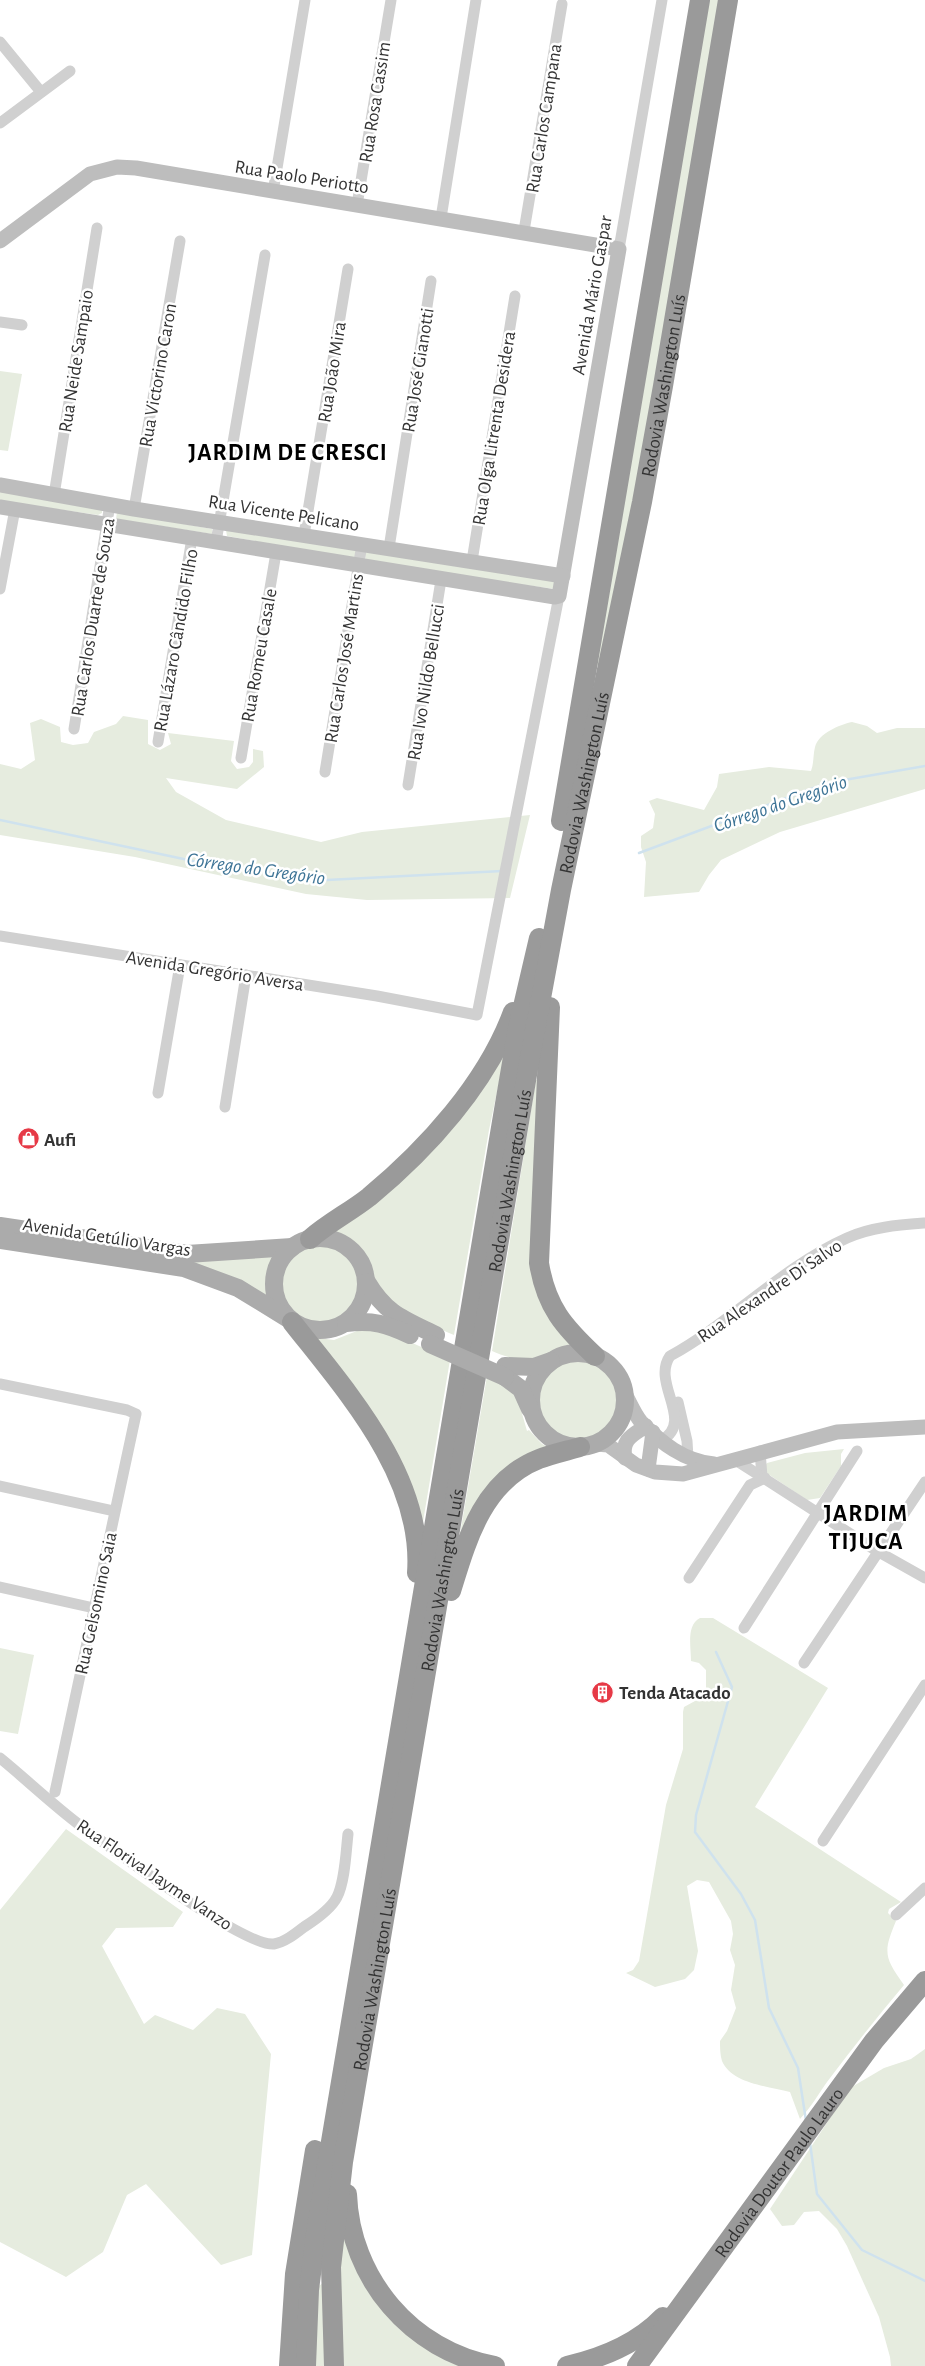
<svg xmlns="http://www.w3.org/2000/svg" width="925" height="2366" font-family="'Alegreya Sans',sans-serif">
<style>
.green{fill:#e6ecdf}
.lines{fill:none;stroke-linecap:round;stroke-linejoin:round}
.stream{stroke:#cfe2ee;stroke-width:2.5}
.street{stroke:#d0d0d0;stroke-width:11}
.secondary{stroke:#bdbdbd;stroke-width:15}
.primary{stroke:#ababab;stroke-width:18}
.highway{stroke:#9a9a9a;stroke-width:20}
.primary-bridge{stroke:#ababab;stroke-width:18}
.labels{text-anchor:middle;stroke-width:5;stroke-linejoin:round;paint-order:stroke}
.street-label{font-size:19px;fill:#333;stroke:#fff}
.poi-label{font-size:19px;font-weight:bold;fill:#333;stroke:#fff;text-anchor:start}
.water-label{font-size:20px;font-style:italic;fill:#3f7597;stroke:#fff}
.district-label{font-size:24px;font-weight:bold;letter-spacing:1px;fill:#000;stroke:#fff}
</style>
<rect width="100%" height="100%" fill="#fff"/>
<!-- green -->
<g class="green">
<polygon points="706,0 722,0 647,449 602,666 594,665"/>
<polygon points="0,371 22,374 8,451 0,450"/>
<polygon points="0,490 102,508 102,513 98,515 0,501"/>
<polygon points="117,512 212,529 212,534 116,519"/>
<polygon points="226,530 356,548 357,560 227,536"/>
<polygon points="368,551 555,581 555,589 366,564 365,554"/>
<polygon points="123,716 148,720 148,744 160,750 171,744 168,733 234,741 231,761 237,769 249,767 253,762 253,749 263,751 264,767 237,789 166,778 176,792 226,820 321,842 362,832 530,815 510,898 367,900 306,894 135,857 0,835 0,764 21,769 35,760 30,723 41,719 60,727 61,742 73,745 88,743 94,732 116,724"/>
<path d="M852,722L867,726L877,733L897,728H925V789L780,832L721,860L709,875L699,892L644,897L646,862L641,847V836L653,828L655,814L649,801L657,798L704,810L717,787L719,774L769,767L811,771C814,763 813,755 815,747C819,733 839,725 852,722Z"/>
<path d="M507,1044L489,1130L454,1335C429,1324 391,1311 377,1286C374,1281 374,1273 372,1268C365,1246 347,1238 327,1231L348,1218Z"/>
<path d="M536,1080H538L532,1238L572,1344C559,1346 551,1354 539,1359C525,1363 505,1357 492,1351Z"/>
<polygon points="0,1230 275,1256 269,1281 272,1299"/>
<circle cx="319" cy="1285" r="41"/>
<polygon points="362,1329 386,1331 450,1360 421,1534 310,1337 334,1340"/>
<circle cx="578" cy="1399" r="40"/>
<polygon points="487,1376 511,1388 519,1403 527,1431 529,1430 542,1444 554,1450 460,1534"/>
<polygon points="844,1449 841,1454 841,1466 820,1498 807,1500 765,1472 764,1467 767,1463 805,1453"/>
<path d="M700,1618H713L828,1688L755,1807L901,1902L889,1909L888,1913L896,1921C883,1952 884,1957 904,1985C877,2017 852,2049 827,2082C818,2095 811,2107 800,2119L790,2092C768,2086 732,2084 722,2061C720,2055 720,2047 720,2041L727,2031L736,2008L731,1990L735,1965L730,1950L733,1934L731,1921L709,1882L697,1880L687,1886L698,1951L694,1970L685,1979L655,1987L626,1973L633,1970L639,1961L666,1805L683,1749V1712L684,1707L706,1695V1670L699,1663L691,1661C691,1647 686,1625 700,1618Z"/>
<polygon points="0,1648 34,1655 18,1734 0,1731"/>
<polygon points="66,1829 183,1912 173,1927 116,1928 102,1946 144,2024 155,2015 193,2030 217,2008 245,2014 271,2054 252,2255 221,2265 146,2184 127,2195 103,2252 66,2277 0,2242 0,1910"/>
<polygon points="925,2049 925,2366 891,2366 890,2357 879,2317 847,2246 837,2229 819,2211 804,2212 794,2225 782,2226 770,2209 850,2088 884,2068 911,2059"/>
<polygon points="343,2230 362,2274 473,2366 343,2366 339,2282"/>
<polygon points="326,2281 329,2366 313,2366 316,2288"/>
</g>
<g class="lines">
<!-- stream -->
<g class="stream">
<polyline points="0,820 193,861 327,880 502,871"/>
<polyline points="639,853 827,783 925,766"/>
<polyline points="716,1652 732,1687 696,1815 695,1832 741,1894 755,1920 769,2008 798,2068 806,2121"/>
<polyline points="810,2143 817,2194 862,2250 925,2281"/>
</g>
<!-- street -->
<g class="street">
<polyline points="0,42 41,92"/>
<polyline points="0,123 70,71"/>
<polyline points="273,192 305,0"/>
<polyline points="357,205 391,0"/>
<polyline points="441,218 476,0"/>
<polyline points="524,231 562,4"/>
<polyline points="619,249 662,0"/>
<polyline points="0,322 22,325"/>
<polyline points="54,495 97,228"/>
<polyline points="134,509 180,241"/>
<polyline points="304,535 348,269"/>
<polyline points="216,542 265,255"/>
<polyline points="389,548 431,281"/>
<polyline points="472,561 515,296"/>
<polyline points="0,589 15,509"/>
<polyline points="74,729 110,504"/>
<polyline points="158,742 192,538"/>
<polyline points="241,758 276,553"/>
<polyline points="325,772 362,544"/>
<polyline points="408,785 441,580"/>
<polyline points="0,936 377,996 477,1015 559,596"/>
<polyline points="158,1093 180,965"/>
<polyline points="225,1107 246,975"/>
<polyline points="0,1384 127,1410 136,1414 55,1792"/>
<polyline points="678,1402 687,1441 688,1458"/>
<path d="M662,1440C695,1421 651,1383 670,1356C732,1322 782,1267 847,1238C871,1227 899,1225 925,1223"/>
<polyline points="760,1451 762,1477"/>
<polyline points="734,1459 877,1551 925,1578"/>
<polyline points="0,1486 114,1511"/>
<polyline points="689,1578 750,1485 765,1478"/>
<polyline points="0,1587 94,1608"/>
<polyline points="744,1628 857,1451"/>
<polyline points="804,1663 925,1482"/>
<path d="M0,1758C27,1780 53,1805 81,1826C111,1848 244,1947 274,1944C285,1942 295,1934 304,1927C315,1920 331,1909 337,1897C345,1882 346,1851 348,1834"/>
<polyline points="823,1841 925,1685"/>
<polyline points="896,1915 925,1888"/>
</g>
<!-- secondary -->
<g class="secondary">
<polyline points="0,241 90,174 117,167 136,168 619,249 559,596 555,597 0,507"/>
<polyline points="0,485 134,509 563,576"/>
<path d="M625,1394C630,1403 635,1415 641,1422C661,1443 684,1461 714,1464"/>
<polyline points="596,1444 608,1445 636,1465 655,1472 683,1474 837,1432 925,1427"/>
<path d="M625,1458C621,1439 633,1435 646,1426"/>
<polyline points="648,1469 653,1432"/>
</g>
<!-- primary -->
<g class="primary">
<polyline points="0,1226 187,1254 292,1247"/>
<circle cx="320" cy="1284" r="46"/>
<polyline points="0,1240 184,1268 238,1288 287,1318"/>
<path d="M367,1282C386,1314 403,1319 436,1335"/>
<path d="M346,1323C374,1320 386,1324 410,1335"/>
<circle cx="578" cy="1400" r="47"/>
<polyline points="505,1366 534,1367 551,1361"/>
<polyline points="505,1377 521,1389 530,1409"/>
</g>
<!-- highway -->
<g class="highway">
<polyline points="561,821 700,0"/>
<path d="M550,1007L539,1263C546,1307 564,1327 595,1356"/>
<path d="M310,1239C328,1223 350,1212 369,1197C427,1149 487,1083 513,1012"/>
<path d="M292,1322C347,1392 424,1477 417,1573"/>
<path d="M451,1591C467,1539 483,1481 539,1459C552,1454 566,1451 580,1447"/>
<path d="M347,2194C350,2278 411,2351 495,2366"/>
<polyline points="289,2366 295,2274 315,2150"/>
<polyline points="306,2366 309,2290 317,2225 506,1098 518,1028 539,938"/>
<path id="s1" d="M334,2366L331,2267L343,2162L529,1063L561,890L642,502L663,386L728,0"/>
<path d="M567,2366C602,2358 638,2343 663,2317"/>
<path id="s2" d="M637,2366L874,2041L925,1981"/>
</g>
<!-- primary-bridge -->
<polyline class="primary-bridge" points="430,1344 505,1377"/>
</g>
<!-- icons -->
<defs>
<symbol id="shop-disc" viewBox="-11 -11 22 22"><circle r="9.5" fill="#e63946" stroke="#fff"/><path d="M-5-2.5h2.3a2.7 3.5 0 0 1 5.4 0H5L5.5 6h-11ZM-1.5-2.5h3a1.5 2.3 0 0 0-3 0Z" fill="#fff"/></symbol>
<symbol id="building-disc" viewBox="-11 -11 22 22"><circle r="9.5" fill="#e63946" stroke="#fff"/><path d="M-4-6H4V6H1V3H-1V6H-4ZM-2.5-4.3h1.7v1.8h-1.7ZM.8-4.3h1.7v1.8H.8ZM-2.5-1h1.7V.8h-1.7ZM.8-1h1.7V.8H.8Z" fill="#fff"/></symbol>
</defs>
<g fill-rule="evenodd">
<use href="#shop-disc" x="16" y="1126" width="25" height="25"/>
<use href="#building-disc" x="590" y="1680" width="25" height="25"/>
</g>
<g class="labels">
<!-- street labels -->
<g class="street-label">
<text transform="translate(374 102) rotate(-81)" y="7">Rua Rosa Cassim</text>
<text transform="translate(543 118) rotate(-81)" y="7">Rua Carlos Campana</text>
<text transform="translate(302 176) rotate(9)" y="7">Rua Paolo Periotto</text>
<text transform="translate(591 295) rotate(-80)" y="7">Avenida Mário Gaspar</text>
<text transform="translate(75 361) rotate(-81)" y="7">Rua Neide Sampaio</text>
<text transform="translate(417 370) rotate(-81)" y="7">Rua José Gianotti</text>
<text transform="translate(331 372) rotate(-81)" y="7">Rua João Mira</text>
<text transform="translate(157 375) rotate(-80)" y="7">Rua Victorino Caron</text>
<text dy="7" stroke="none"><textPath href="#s1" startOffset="2010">Rodovia Washington Luís</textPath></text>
<text transform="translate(493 428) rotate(-81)" y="7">Rua Olga Litrenta Desidera</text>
<text transform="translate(284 512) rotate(9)" y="7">Rua Vicente Pelicano</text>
<text transform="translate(92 617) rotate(-81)" y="7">Rua Carlos Duarte de Souza</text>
<text transform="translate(175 640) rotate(-80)" y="7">Rua Lázaro Cândido Filho</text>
<text transform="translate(258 655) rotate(-80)" y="7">Rua Romeu Casale</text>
<text transform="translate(343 658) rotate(-81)" y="7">Rua Carlos José Martins</text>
<text transform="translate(425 682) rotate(-81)" y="7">Rua Ivo Nildo Bellucci</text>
<text dy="7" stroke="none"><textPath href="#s1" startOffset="1605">Rodovia Washington Luís</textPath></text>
<text transform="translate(215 970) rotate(9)" y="7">Avenida Gregório Aversa</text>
<text dy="7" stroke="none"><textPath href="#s1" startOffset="1200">Rodovia Washington Luís</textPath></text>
<text transform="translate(107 1236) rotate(9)" y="7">Avenida Getúlio Vargas</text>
<text transform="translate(769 1290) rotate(-34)" y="7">Rua Alexandre Di Salvo</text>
<text dy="7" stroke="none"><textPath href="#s1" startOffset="795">Rodovia Washington Luís</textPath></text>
<text transform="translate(95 1603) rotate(-78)" y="7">Rua Gelsomino Saia</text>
<text transform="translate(155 1874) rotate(34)" y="7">Rua Florival Jayme Vanzo</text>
<text dy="7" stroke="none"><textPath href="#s1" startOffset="390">Rodovia Washington Luís</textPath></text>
<text dy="7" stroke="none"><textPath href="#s2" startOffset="240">Rodovia Doutor Paulo Lauro</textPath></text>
</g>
<!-- poi labels -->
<g class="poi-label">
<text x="44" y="1146">Aufi</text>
<text x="619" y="1699">Tenda Atacado</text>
</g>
<!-- water labels -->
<g class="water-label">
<text transform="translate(780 803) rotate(-19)" y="7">Córrego do Gregório</text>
<text transform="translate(256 868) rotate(8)" y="7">Córrego do Gregório</text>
</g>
<!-- district labels -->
<g class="district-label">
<text x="288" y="460">JARDIM DE CRESCI</text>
<text x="866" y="1521">JARDIM<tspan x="866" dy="28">TIJUCA</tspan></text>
</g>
</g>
</svg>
